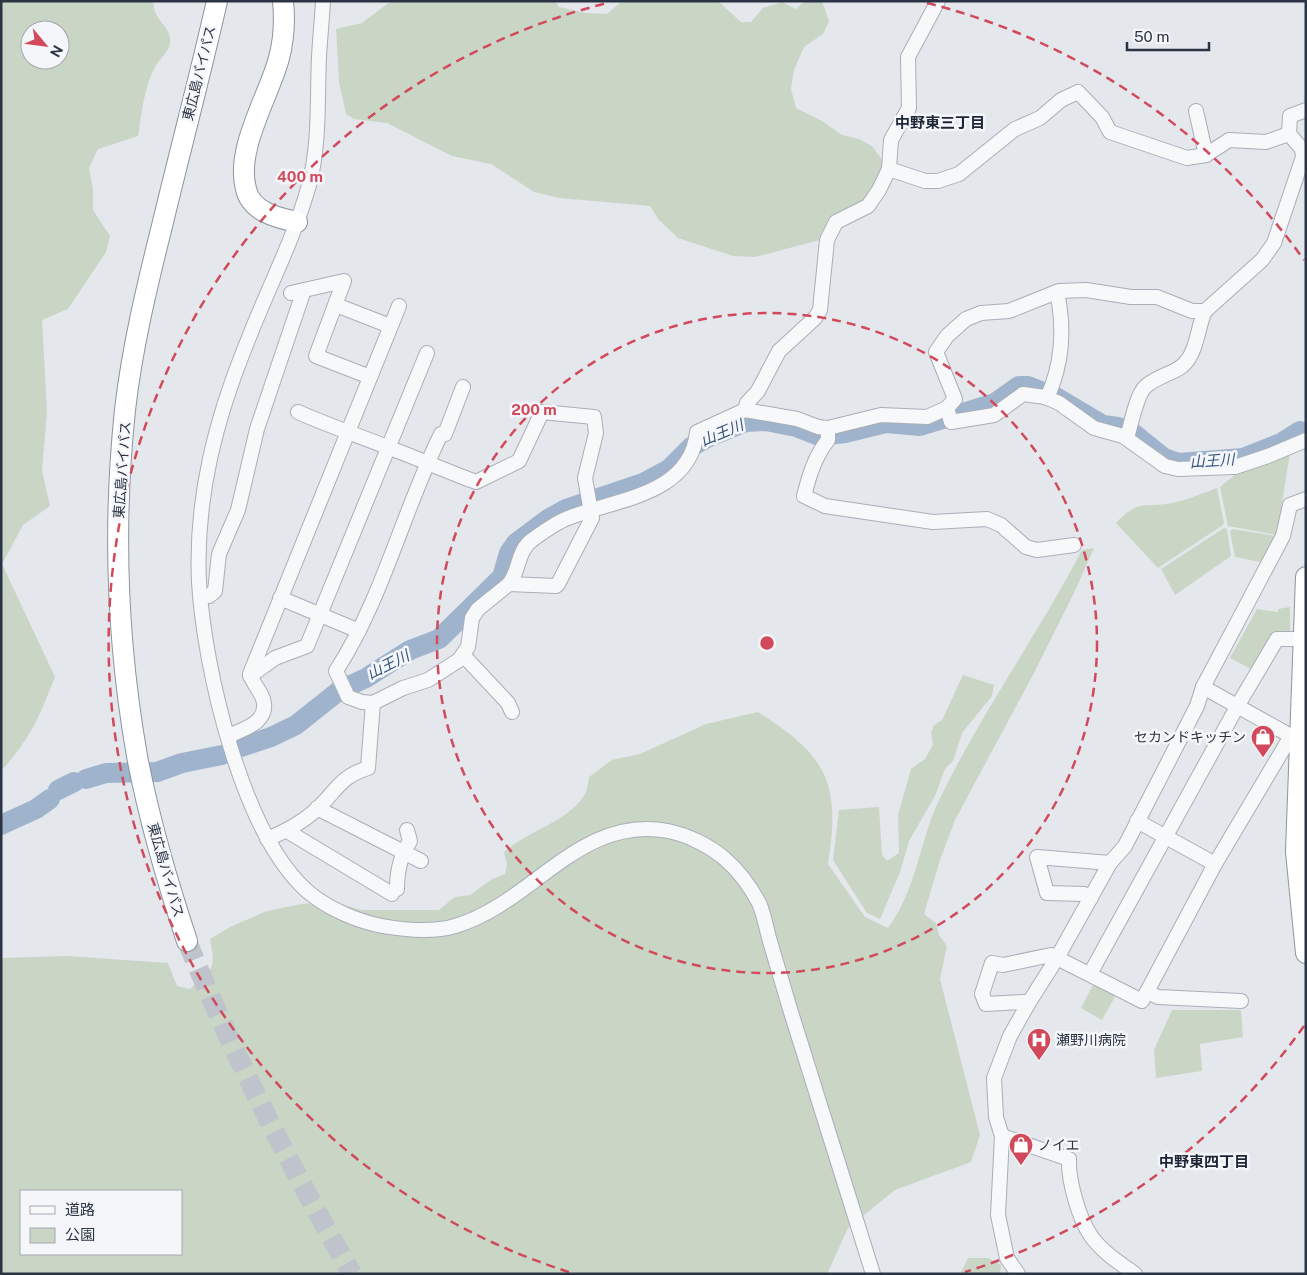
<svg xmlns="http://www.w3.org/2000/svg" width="1307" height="1275" font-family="'Public Sans','Noto Sans JP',sans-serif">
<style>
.green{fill:#c9d6c5;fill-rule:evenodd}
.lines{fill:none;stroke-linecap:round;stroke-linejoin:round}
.river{stroke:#9fb4cc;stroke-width:20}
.highway-tunnel{stroke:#bfc3cb;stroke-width:20;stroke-dasharray:20 10;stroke-linecap:butt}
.minor-casing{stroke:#a9aeb7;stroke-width:16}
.highway-casing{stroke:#8b94a3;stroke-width:22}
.minor{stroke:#f7f8fa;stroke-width:14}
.highway{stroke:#fff;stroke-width:20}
.ring{fill:none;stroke:#d1495b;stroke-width:2.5;stroke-dasharray:9 6}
.labels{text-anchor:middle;stroke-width:5;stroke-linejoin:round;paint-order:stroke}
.street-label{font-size:14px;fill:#2b3445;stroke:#f4f6f9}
.poi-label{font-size:14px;fill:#2b3445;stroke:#f4f6f9;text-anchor:start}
.neighbourhood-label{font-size:15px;font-weight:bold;fill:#1d2536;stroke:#f4f6f9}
.water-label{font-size:15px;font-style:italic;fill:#34527a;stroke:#f4f6f9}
.centre{fill:#d1495b;stroke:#f4f6f9;stroke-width:2.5}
.ring-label{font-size:15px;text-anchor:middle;font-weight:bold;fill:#d1495b;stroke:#f4f6f9;stroke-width:5;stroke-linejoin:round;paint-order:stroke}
</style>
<rect width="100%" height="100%" fill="#e4e7ec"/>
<!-- green -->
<g class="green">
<path d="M1,1H153C155,23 167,22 170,38C172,49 161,57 156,65C144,86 142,112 138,136L98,149L89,168L93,190V210L110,236L106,252L68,309L42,320L47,412L42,471L50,506L23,525L2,564L55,677C39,717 31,738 1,771ZM30,30H60V60H30Z"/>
<polygon points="391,1 555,1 559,7 586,13 607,14 622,1 718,1 741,22 751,22 763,8 782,2 796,9 805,1 822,1 829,21 823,34 804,47 794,70 791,89 796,108 822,121 842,135 859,139 872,146 883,161 882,185 873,198 832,225 820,240 755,257 733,256 678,238 659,220 650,206 559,198 534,192 491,164 452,156 387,123 354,119 346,114 339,82 336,29 362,23"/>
<polygon points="1290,453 1277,535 1228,526 1220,487 1238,472"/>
<path d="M1217,488L1224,523L1223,525L1158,568L1116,523C1142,496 1146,510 1176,502C1190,499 1203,493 1217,488Z"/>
<polygon points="1224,528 1227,529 1231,556 1175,595 1161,569"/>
<polygon points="1232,529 1276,536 1265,563 1235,557 1230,532"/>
<path d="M1094,548L1074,593L1034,673L955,820L940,860L924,914L936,923L939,935L947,946L940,979L980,1135L971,1162L895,1190L848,1228L828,1272L829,1274H1V958L67,956L168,963L177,986L190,989C213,970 216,969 210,939L230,927L267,911L301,904L333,902L361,910H439L455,897L470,895L492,879L505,874L507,864L504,852C528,831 565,823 584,796C587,792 588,783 589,777L612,760L640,754L706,724L758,712C827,756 841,782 828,864L865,917L888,928C916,891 919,844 938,802C980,715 1037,636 1082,550ZM21,1191H181V1254H21Z"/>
<polygon points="1290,607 1290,635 1253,670 1230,658 1257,609 1278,612 1278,609"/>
<polygon points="963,675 994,685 992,696 962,733 953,761 945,769 935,796 909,841 900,872 880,919 867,913 833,860 839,810 879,807 882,855 887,861 899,853 898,815 911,769 925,759 933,745 931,733 934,725 942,720"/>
<polygon points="1096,979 1118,991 1102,1020 1081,1008"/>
<polygon points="1172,1010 1241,1010 1243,1037 1200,1044 1202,1071 1156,1078 1154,1050"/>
<polygon points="968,1258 988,1258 1001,1265 1000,1274 960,1274"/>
</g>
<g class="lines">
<!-- river -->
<g class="river">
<polyline points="241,747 271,737 296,725 340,690 366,678 410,650 439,639 502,577 509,553 516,543 548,519 566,509 643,483 669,469 691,447 709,437 746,422 766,421 796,427 819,436 845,433 886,423 920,426 995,403 1019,386 1028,386 1056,397 1103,425 1118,427 1133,433 1164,458 1178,463 1243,458 1281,443 1300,431"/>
<polyline points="86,779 106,773 157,772 182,763 222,755"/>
<polyline points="58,790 74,782"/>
<polyline points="1,825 36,809 50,799"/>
</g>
<!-- highway-tunnel -->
<path class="highway-tunnel" d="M187,941C234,1057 290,1166 352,1274"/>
<defs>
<g id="minor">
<path d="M323,1C322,20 320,38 319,57C317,99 320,144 309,185C294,239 268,288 248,340C216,418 195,498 199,582C204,668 242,833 307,891C327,908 356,921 382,926C405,930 432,933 455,926C532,904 580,814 668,831C688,835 710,846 725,859C739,871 750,886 759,903C764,914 766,927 769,938C776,962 783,986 790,1009C818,1097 845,1186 873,1274"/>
<polyline points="1306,110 1290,116 1289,134 1302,149 1303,157 1274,243 1262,260 1205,311 1192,311 1157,297 1131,297 1086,290 1059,291 1009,311 981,313 966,319 947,336 936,352 955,399 947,408 951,422 994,415 1023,394 1045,397 1059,403 1094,428 1123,436 1165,466 1178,469 1235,467 1268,456 1306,440"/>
<polyline points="1196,111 1206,155"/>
<polyline points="889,169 925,181 938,181 959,174 1015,129 1040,118 1061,100 1078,92 1102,117 1110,132 1187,158 1206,155 1229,140 1266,142 1289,134"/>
<polyline points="291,293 344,281 316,356 370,377"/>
<polyline points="336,305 390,326"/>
<path d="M1047,398C1063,363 1065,329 1057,292"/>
<polyline points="745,410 747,403 758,391 779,351 815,318 820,310 827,240 836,222 868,206 879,190 889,169 891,140 909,108 908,57 938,1"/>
<path d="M298,412C327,425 357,435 387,447C417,458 446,471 476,482L519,461L542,412L594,417L596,433L585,478L592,518L558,584L556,586L509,584L478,609L472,618L468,647L459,660L428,680L403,688L373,703L362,702L348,697L336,671C383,598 403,511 441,434H445L463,387"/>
<path d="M828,428V440C815,456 809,476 804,496L825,506L933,522L987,519L1001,525L1026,547L1037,550L1074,545"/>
<path d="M1127,438C1131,425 1136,396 1145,387C1158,374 1180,374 1189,358C1198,344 1198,326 1205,311"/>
<path d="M509,584C520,570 517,551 532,540C543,532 555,523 568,518C615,499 690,496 697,432L745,410L797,419L818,427L828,428L881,415L927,417L947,408"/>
<polyline points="209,596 215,591 219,554 238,510 257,429 304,290"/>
<polyline points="280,598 359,631"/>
<polyline points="463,655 508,703 512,712"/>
<polyline points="250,676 275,658 307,646 427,353"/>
<polyline points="1203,687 1291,736 1300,737"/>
<path d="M228,736C244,729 270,722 263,699C260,690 253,684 250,674L399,306"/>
<polyline points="317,808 421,861"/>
<polyline points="1137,821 1215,864"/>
<polyline points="287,831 392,894"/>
<path d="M267,839C287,831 308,819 323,803C339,786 343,776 368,768L373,703"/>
<path d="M397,889C397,871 400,856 410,841L407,830"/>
<polyline points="1091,898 1084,894 1047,893 1037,857 1110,863"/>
<polyline points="1090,974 1238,705 1277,639 1303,639"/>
<polyline points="1147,992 1158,997 1241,1001"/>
<polyline points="1028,1004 1024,1002 986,1004 982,994 992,963 1003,965 1051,955 1142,1001 1215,864 1291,736"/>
<path d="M1002,1136L1069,1159C1068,1180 1079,1219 1091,1236C1102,1252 1120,1263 1135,1274"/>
<polyline points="1018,1274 1007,1258 998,1215 1002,1136 996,1117 994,1078 1010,1036 1028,1004 1057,958 1110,863 1125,846 1197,706 1203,687 1283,536 1290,505 1306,499"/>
</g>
<g id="highway">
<path d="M283,1C285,21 284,39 279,58C269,96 235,149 246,189C251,212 278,218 297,222"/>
<polyline points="1306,577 1296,852 1306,953"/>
<path d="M187,941C167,881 149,819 137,756C117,642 113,524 125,410C132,348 147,286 162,226C180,151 200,76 217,1"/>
</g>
</defs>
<!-- minor casing -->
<use href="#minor" class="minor-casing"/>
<!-- highway casing -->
<use href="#highway" class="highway-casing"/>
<!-- minor -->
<use href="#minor" class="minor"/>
<!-- highway -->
<use href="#highway" class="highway"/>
</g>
<!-- distance rings -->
<g class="ring">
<circle cx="767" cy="643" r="330"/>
<path d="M1304 1026A660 660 0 0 1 965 1272M569 1272A660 660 0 0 1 607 3M927 3A660 660 0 0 1 1304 260"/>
</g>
<!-- icons -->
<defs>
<symbol id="shop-pin" viewBox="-11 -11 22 30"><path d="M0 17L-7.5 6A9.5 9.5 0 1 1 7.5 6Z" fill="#d1495b" stroke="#f4f6f9"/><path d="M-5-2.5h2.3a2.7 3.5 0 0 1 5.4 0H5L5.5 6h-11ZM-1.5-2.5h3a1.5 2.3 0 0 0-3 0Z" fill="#fff"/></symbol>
<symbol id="hospital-pin" viewBox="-11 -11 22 30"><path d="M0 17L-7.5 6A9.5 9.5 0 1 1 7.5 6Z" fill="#d1495b" stroke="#f4f6f9"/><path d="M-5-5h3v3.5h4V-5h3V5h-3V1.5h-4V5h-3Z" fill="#fff"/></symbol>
</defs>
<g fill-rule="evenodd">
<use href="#shop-pin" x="1249" y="723" width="28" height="38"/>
<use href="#hospital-pin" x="1025" y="1026" width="28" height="38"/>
<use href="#shop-pin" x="1007" y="1131" width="28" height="38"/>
</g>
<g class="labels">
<!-- street labels -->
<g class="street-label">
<text transform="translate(199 73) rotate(-76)" y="5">東広島バイパス</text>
<text transform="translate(122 470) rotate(-86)" y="5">東広島バイパス</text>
<text transform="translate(166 870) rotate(74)" y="5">東広島バイパス</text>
</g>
<!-- poi labels -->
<g class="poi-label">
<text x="1246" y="742" text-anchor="end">セカンドキッチン</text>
<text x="1056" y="1045">瀬野川病院</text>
<text x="1038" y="1150">ノイエ</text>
</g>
<!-- neighbourhood labels -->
<g class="neighbourhood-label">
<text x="940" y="128">中野東三丁目</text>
<text x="1204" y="1167">中野東四丁目</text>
</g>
<!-- water labels -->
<g class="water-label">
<text transform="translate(722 433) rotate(-23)" y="5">山王川</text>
<text transform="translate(1212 461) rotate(-4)" y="5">山王川</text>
<text transform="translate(388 665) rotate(-27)" y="5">山王川</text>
</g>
</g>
<circle cx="767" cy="643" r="8" class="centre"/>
<g class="ring-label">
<text x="300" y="182">400 m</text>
<text x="534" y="415">200 m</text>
</g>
<!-- border -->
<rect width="1307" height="1275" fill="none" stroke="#2b3445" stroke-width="5"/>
<!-- legend -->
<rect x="20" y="1190" width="162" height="65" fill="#f4f6f9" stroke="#a4a8b1"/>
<rect x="30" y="1206" width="25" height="8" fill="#f7f8fa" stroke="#a4a8b1"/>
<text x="65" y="1215" font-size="15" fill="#2b3445">道路</text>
<rect x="30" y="1228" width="25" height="15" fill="#c9d6c5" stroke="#a4a8b1"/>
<text x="65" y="1240" font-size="15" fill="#2b3445">公園</text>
<!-- north arrow -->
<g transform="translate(45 45) rotate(119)"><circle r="24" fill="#f4f6f9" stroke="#a4a8b1"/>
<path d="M0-4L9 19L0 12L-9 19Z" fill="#d1495b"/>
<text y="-8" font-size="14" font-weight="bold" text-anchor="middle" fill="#2b3445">N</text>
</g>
<!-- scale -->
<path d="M1127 42v8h82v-8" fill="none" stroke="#2b3445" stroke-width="2.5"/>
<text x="1134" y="42" font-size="15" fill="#2b3445" stroke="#f4f6f9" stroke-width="4" paint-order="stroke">50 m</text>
</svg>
